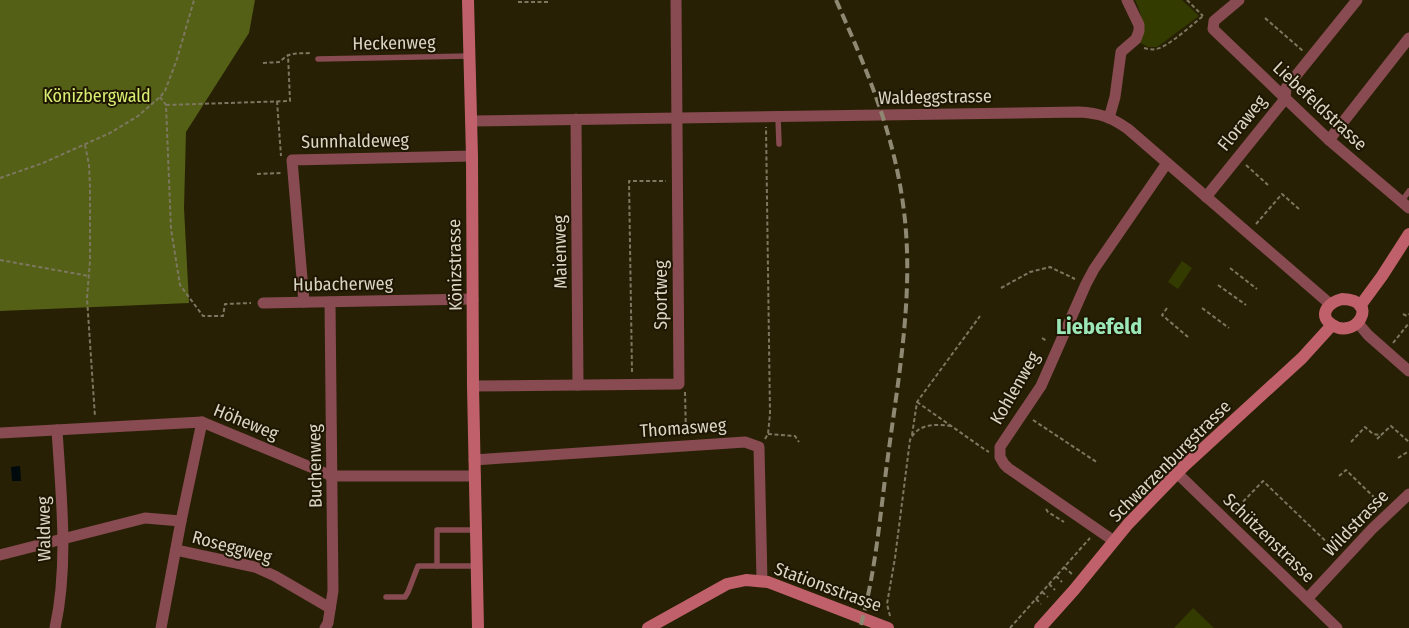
<svg xmlns="http://www.w3.org/2000/svg" width="1409" height="628" font-family="'Fira Sans Condensed',sans-serif">
<style>
.green{fill:#333b00}
.forest{fill:#546015}
.water{fill:#00090c}
.lines{fill:none;stroke-linecap:round;stroke-linejoin:round}
.path{stroke:#7d7761;stroke-width:2;stroke-dasharray:4 2.5;stroke-linecap:butt}
.lane{stroke:#874b51;stroke-width:5.5}
.street{stroke:#874b51;stroke-width:11}
.secondary{stroke:#c0606b;stroke-width:12}
.rail{stroke:#8f8974;stroke-width:4;stroke-dasharray:10 5;stroke-linecap:butt}
.labels{text-anchor:middle;stroke-width:4;stroke-linejoin:round;paint-order:stroke}
.street-label{font-size:18px;fill:#dad5c5;stroke:#1e1600}
.park-label{font-size:18px;fill:#d7ee72;stroke:#1e1600}
.district-label{font-size:22px;font-weight:bold;fill:#9ce7b7;stroke:#1e1600}
</style>
<rect width="100%" height="100%" fill="#272004"/>
<!-- green -->
<g class="green">
<path d="M1135,0H1182L1199,16L1157,47H1148L1137,41C1144,27 1142,13 1135,0Z"/>
<polygon points="1182,261 1192,268 1178,289 1168,282"/>
<polygon points="1193,608 1214,628 1174,628"/>
</g>
<!-- forest -->
<polygon class="forest" points="0,0 255,0 249,33 186,132 184,208 189,303 0,311"/>
<!-- water -->
<polygon class="water" points="20,466 21,481 12,481 11,467"/>
<g class="lines">
<!-- path -->
<g class="path">
<polyline points="1187,0 1203,16"/>
<polyline points="518,2 550,2"/>
<polyline points="1265,18 1303,51"/>
<path d="M1144,48C1148,49 1152,50 1156,49C1168,47 1193,24 1203,16"/>
<path d="M263,63L280,62C289,51 298,54 311,53"/>
<polyline points="160,97 166,105 171,229 180,285 203,316 223,316 225,304 251,303"/>
<polyline points="277,101 281,156"/>
<polyline points="166,105 290,101 288,54"/>
<polyline points="85,145 89,165 90,187 90,261 87,298 95,417"/>
<polyline points="1246,165 1268,185"/>
<polyline points="257,174 282,173"/>
<polyline points="0,178 43,163 110,133 138,116 160,97 165,91 177,59 194,0"/>
<polyline points="1256,224 1282,194 1299,209"/>
<polyline points="0,260 89,276"/>
<polyline points="1230,268 1257,289"/>
<polyline points="1218,285 1246,305"/>
<polyline points="1001,288 1030,272 1050,267 1075,279"/>
<polyline points="1167,308 1162,315 1188,337"/>
<polyline points="1202,308 1229,328"/>
<polyline points="1403,314 1407,316 1409,314"/>
<polyline points="1042,338 1047,341"/>
<polyline points="1393,343 1409,323"/>
<polyline points="632,372 629,181 666,181"/>
<polyline points="685,392 686,435"/>
<polyline points="1000,399 1012,408"/>
<polyline points="917,402 984,449 989,452"/>
<polyline points="1033,420 1098,463"/>
<polyline points="768,434 795,436 799,442"/>
<polyline points="912,435 917,402 980,316"/>
<polyline points="765,439 768,434 770,414 766,127"/>
<polyline points="1377,439 1381,435"/>
<polyline points="1351,442 1365,427 1373,434 1381,435 1391,426 1409,442"/>
<polyline points="1398,458 1409,451"/>
<polyline points="1339,476 1346,470 1381,504"/>
<polyline points="1046,509 1048,512 1064,522"/>
<polyline points="1234,511 1263,481 1336,551"/>
<polyline points="1064,567 1072,574"/>
<polyline points="1056,576 1062,582"/>
<polyline points="1049,584 1055,590"/>
<polyline points="1042,592 1048,597"/>
<polyline points="1036,599 1041,604"/>
<path d="M890,616L887,604L895,558L910,440C918,423 936,424 951,426"/>
<polyline points="1010,628 1090,538"/>
</g>
<!-- lane -->
<g class="lane">
<polyline points="318,59 470,56"/>
<polyline points="778,117 779,144"/>
<polyline points="1401,202 1409,191"/>
<polyline points="437,566 437,530 476,530"/>
<polyline points="386,597 405,597 408,592 418,566 476,566"/>
</g>
<!-- street -->
<g class="street">
<polyline points="1239,0 1214,21 1213,29 1329,140 1409,208"/>
<polyline points="1109,118 1115,97 1121,52 1136,39 1139,31 1139,25 1127,0"/>
<polyline points="576,119 578,385"/>
<path d="M471,121L1079,112C1099,113 1111,117 1128,129L1330,304"/>
<polyline points="1329,140 1409,38"/>
<polyline points="1206,197 1285,99 1286,88 1357,0"/>
<polyline points="304,302 292,160 472,156"/>
<polyline points="263,303 473,299"/>
<polyline points="1358,323 1368,335 1409,371"/>
<polyline points="473,386 679,384 676,0"/>
<polyline points="0,433 202,422 332,476 475,476"/>
<polyline points="474,460 745,442 759,447 762,581"/>
<polyline points="1177,473 1337,628"/>
<polyline points="1114,541 1008,468 1004,464 1000,457 1000,447 1041,386 1086,284 1094,269 1167,163"/>
<polyline points="176,550 255,567 275,576 330,608"/>
<polyline points="0,555 145,518 181,521"/>
<polyline points="1307,599 1372,529 1409,494"/>
<path d="M55,628C69,564 61,495 57,430"/>
<polyline points="161,628 181,521 202,422"/>
<polyline points="325,628 328,623 333,591 330,302"/>
</g>
<!-- secondary -->
<g class="secondary">
<polyline points="468,0 472,156 473,386 478,628"/>
<path d="M1342,299C1382,300 1355,342 1331,324C1317,314 1330,302 1342,299Z"/>
<polyline points="1360,306 1382,276 1409,234"/>
<polyline points="648,628 727,584 746,580 768,582 888,628"/>
<polyline points="1040,628 1074,590 1128,524 1184,466 1302,358 1332,325"/>
</g>
<!-- rail -->
<path class="rail" d="M836,0C866,68 893,130 903,204C915,288 899,373 888,456C880,514 876,572 860,628"/>
</g>
<g class="labels">
<!-- street labels -->
<g class="street-label">
<text transform="translate(394 43) rotate(-1)" y="6">Heckenweg</text>
<text transform="translate(935 97) rotate(-1)" y="6">Waldeggstrasse</text>
<text transform="translate(1320 106) rotate(43)" y="6">Liebefeldstrasse</text>
<text transform="translate(1242 123) rotate(-51)" y="6">Floraweg</text>
<text transform="translate(355 141) rotate(-1)" y="6">Sunnhaldeweg</text>
<text transform="translate(560 252) rotate(-91)" y="6">Maienweg</text>
<text transform="translate(455 265) rotate(-91)" y="6">Könizstrasse</text>
<text transform="translate(343 284) rotate(-1)" y="6">Hubacherweg</text>
<text transform="translate(661 295) rotate(-90)" y="6">Sportweg</text>
<text transform="translate(1015 388) rotate(-60)" y="6">Kohlenweg</text>
<text transform="translate(246 422) rotate(22)" y="6">Höheweg</text>
<text transform="translate(683 428) rotate(-4)" y="6">Thomasweg</text>
<text transform="translate(1170 461) rotate(-45)" y="6">Schwarzenburgstrasse</text>
<text transform="translate(315 466) rotate(-91)" y="6">Buchenweg</text>
<text transform="translate(1356 523) rotate(-46)" y="6">Wildstrasse</text>
<text transform="translate(44 529) rotate(-91)" y="6">Waldweg</text>
<text transform="translate(1269 538) rotate(44)" y="6">Schützenstrasse</text>
<text transform="translate(232 547) rotate(15)" y="6">Roseggweg</text>
<text transform="translate(828 587) rotate(20)" y="6">Stationsstrasse</text>
</g>
<!-- park labels -->
<g class="park-label">
<text x="97" y="102">Könizbergwald</text>
</g>
<!-- district labels -->
<g class="district-label">
<text x="1099" y="334">Liebefeld</text>
</g>
</g>
</svg>
